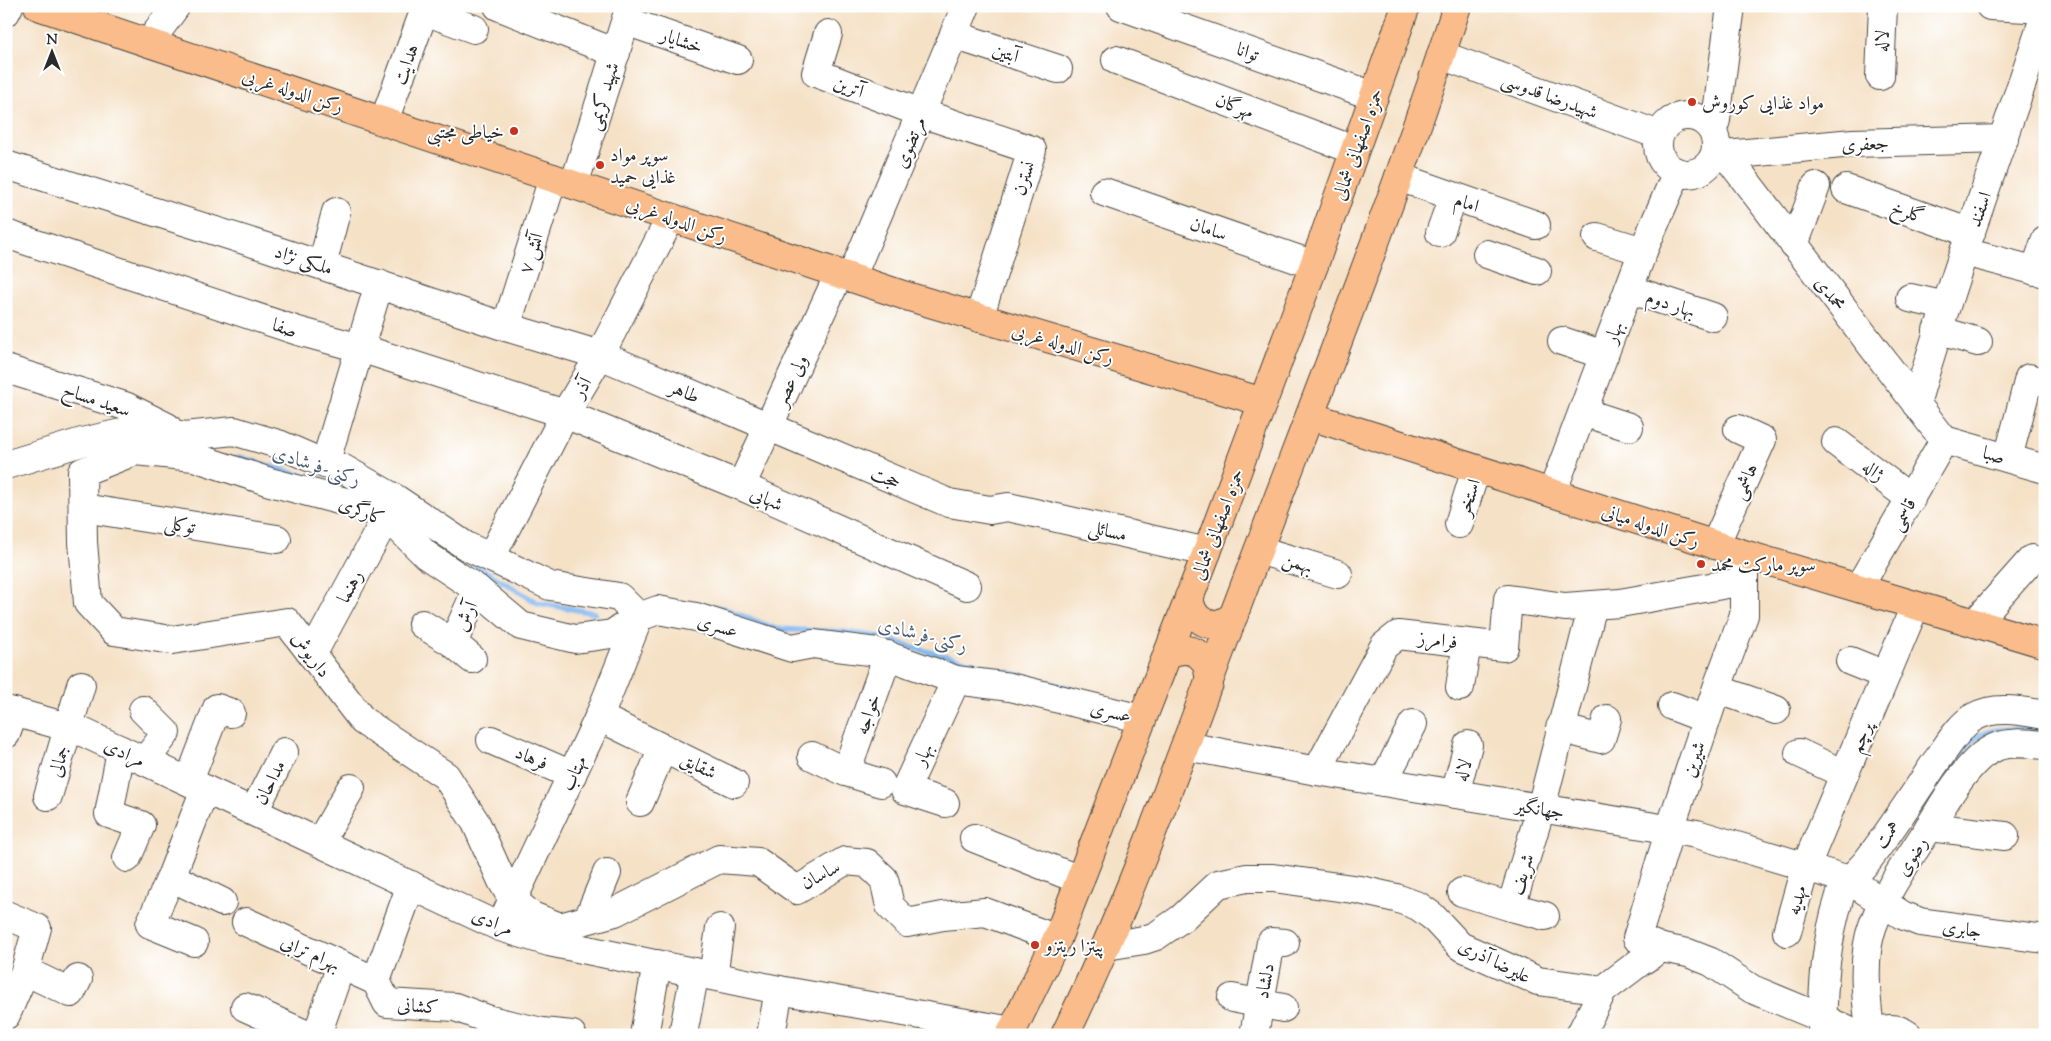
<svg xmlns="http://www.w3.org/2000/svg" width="2051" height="1041" font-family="'Sorts Mill Goudy',Amiri,serif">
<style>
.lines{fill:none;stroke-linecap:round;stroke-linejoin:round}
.stream{stroke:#83baf2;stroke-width:5.5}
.minor-casing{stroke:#494642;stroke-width:30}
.major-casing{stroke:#494642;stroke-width:30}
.minor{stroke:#fff;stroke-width:28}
.major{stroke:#f9bc8a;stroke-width:28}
.poi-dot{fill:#c8321e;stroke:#fff;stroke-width:2}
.labels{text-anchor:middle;stroke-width:4;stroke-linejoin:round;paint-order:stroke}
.street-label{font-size:19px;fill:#2b2b2b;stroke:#fff}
.poi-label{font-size:19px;fill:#2b2b2b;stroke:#fff;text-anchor:start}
.water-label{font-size:20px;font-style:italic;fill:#4a5d71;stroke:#fff}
</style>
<rect width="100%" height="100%" fill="#fff"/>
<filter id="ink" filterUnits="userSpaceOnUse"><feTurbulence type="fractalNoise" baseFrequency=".02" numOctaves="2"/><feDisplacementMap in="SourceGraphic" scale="10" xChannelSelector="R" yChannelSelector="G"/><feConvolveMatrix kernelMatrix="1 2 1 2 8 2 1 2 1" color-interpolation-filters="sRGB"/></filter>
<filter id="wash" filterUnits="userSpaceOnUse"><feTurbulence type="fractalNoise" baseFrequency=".0096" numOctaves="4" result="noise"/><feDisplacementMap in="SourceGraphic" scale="20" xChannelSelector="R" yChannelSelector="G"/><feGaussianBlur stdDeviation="1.12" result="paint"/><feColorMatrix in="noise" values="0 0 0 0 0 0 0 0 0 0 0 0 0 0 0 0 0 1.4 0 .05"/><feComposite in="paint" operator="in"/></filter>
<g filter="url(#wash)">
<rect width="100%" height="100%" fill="#f5e1c6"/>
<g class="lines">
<!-- stream -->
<g class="stream">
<polyline points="239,457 323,482"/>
<polyline points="6,480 76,458"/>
<polyline points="467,560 538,603 595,613"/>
<polyline points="700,605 723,608 776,629 844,632 886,638 914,648 1077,690"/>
<path d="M1953,767C1958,760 1962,752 1968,745C1985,724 2018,729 2042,731"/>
</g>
</g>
</g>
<g filter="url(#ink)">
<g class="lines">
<defs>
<g id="minor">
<polyline points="498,6 616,53"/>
<polyline points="1121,6 1374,96"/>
<polyline points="1990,6 2045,9"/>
<polyline points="425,11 474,29"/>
<polyline points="6,12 9,6"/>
<polyline points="626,21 738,60"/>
<polyline points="828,34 816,73 921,113 1032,150 979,318"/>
<polyline points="954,35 1058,69"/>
<polyline points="149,43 176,6"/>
<polyline points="1441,55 1659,135"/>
<polyline points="1116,60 1354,150"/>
<polyline points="1880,76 1883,6"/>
<circle cx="1687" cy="145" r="29"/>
<polyline points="384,121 426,6"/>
<polyline points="1713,129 1716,120 1731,6"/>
<polyline points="1717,147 1726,155 1944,440"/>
<polyline points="1726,155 1853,143 2004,139"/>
<polyline points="6,165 266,247 506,327 600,355 949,503 990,510 1008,507 1207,552"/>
<polyline points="1399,177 1536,225"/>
<polyline points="574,185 630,6"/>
<polyline points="1846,189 1971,233"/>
<polyline points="1104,192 1314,265"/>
<polyline points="1440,233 1453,197"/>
<polyline points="6,234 298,331 360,348 565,414 741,486 967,586"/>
<polyline points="1597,237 1643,251"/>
<polyline points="1794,245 1816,186"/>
<polyline points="1964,252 2045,273"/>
<polyline points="1487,254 1537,271"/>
<polyline points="322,265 336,212"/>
<polyline points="2035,271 2045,241"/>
<polyline points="851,278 966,6"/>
<polyline points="1629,289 1713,317"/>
<polyline points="1910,298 1946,306"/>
<polyline points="506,327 553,178"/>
<polyline points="1937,330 1978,342"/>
<polyline points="1562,341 1604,355"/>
<polyline points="6,369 125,406 167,427"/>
<path d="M1916,404C1954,272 2002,145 2045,15"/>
<polyline points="1583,412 1629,427"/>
<polyline points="1944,440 2045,469"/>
<polyline points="1836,442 1911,499"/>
<polyline points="2008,458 2029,378 2045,382"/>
<polyline points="325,464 379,284"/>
<polyline points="6,465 82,442 143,428 185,436 234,431 281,445 325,464 342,468 396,499 466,546 550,586 619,597 639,617 658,610 696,617 792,648 813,644 877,652 956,680 1010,687 1142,719"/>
<polyline points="741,486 839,274"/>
<polyline points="1552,493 1643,251 1677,172"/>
<polyline points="83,508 277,539"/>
<polyline points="1459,524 1476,469"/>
<polyline points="1715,545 1762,440 1738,429"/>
<polyline points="1259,550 1338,574"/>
<polyline points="491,557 565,414 600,355 671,217"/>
<polyline points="1859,587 1944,440"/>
<polyline points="639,617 612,634 575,639 521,626 477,589 426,555 387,516 346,502 270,482 194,457 135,451 82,472 83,542 88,603 114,631 172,640 287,622 363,721 446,776 476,823 502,881 513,900 532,916 560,927 615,912 719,859 758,862 797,890 845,861 867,863 884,879 890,906 907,923 943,916 985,912 1057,939"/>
<polyline points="1975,623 2032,559"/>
<polyline points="422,624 453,643 472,659"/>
<polyline points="453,643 477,589"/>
<polyline points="312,655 387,516"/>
<polyline points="1850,661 1885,675"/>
<polyline points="1460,687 1467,643"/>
<polyline points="1717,689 1776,710"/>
<polyline points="1672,706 1706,719"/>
<polyline points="6,710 78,730 500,927 549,942 779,990 1012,1031"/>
<polyline points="143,710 166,733 145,761"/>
<polyline points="599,717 734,783"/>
<polyline points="1560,728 1601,739 1607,719"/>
<polyline points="6,734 14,712"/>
<polyline points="491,740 572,775"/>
<polyline points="1186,746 1317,771 1697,834 1849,880 1902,915 1920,922 2045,939"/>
<polyline points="121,750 109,814 141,825 127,858"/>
<polyline points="1799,753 1844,774"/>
<polyline points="812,756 846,772 881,783"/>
<polyline points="1317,771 1384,646 1398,635 1504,647 1508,599 1565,607 1620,603 1744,581"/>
<polyline points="846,772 888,655"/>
<polyline points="189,781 217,708 231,713"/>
<polyline points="1383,782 1413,724"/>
<polyline points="1455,794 1468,745"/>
<polyline points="48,796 81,685"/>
<polyline points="640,802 663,748"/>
<polyline points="945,803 905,790 956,680"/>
<polyline points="254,811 284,752"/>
<polyline points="1929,827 2005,836"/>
<polyline points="974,838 1080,880"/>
<polyline points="320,842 351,788"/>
<polyline points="171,877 222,902"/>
<polyline points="411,885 376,981 387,1003 455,1007 490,1020 542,1032 572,1035"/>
<polyline points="1462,892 1511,907"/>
<polyline points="507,912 599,717 639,617"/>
<polyline points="6,915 37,928 25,971 6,1015"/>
<polyline points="1545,916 1511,907 1541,808 1593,605"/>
<polyline points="588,919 607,873"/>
<polyline points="246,922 376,981"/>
<polyline points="1787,932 1805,868 1915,606"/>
<polyline points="194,942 150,924 171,877 205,789"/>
<polyline points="1106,946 1144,940 1156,936 1182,918 1218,884 1247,878 1273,878 1360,890 1396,898 1418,906 1432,916 1460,946 1538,981 1603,990 1640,962 1662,948 1688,953 1711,962 1752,989 1822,1018 1857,1035"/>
<polyline points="1662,948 1637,938 1670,829 1719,682 1744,615 1744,563"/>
<polyline points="25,971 71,993 78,979"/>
<polyline points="713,976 720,928"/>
<polyline points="1232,998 1283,1008"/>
<polyline points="245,1007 307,1035"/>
<polyline points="683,1034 695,972"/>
<polyline points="317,1035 341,965"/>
<polyline points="644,1035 657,964"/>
<polyline points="771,1035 779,990"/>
<polyline points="1254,1035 1271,942 1285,943"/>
<polyline points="1580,1035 1603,990"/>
<path d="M1822,1035C1823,986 1825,943 1840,896C1845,881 1859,872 1868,860C1892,829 1913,796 1935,763C1946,749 1958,726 1974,717C1995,705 2022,711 2045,715"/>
<path d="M1871,1035C1866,1002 1861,956 1873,925C1886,890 1909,859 1928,829C1943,805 1958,777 1980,757C1984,753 1990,750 1996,747C2010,741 2029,744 2045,745"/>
<path d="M1871,1035C1883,1028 1896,1026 1908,1035"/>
</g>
<g id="major">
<polyline points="38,6 903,295 1263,402"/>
<polyline points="1310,416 1744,554 2045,644"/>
<path d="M1189,597C1192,623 1214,633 1234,615"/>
<path d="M1168,654C1193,643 1211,656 1209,684"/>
<polyline points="1010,1035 1057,939 1207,552 1314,265 1406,6"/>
<path d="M1065,1035C1131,899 1181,755 1234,614C1310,412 1391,212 1457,6"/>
</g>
</defs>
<!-- minor casing -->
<use href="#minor" class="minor-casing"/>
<!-- major casing -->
<use href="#major" class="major-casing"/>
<!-- minor -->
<use href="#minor" class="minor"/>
<!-- major -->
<use href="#major" class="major"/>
</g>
</g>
<!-- markers -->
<g class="poi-dot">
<circle cx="1692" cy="102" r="5"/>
<circle cx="514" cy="131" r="5"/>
<circle cx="600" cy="165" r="5"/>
<circle cx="1701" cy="564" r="5"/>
<circle cx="1035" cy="945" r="5"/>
</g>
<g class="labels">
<!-- street labels -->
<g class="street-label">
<text transform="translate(682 40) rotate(19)" y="7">خشایار</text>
<text transform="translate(1881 41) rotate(-88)" y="7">لاله</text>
<text transform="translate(1248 51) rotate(19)" y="7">توانا</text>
<text transform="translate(1006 52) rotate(18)" y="7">آبتین</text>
<text transform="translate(405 64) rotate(-70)" y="7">هدایت</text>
<text transform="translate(849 86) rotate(20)" y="7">آترین</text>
<text transform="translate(293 90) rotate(18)" y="7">رکن الدوله غربی</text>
<text transform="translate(1550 95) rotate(20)" y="7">شهیدرضا قدوسی</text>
<text transform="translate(602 96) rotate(-73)" y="7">شهید کریمی</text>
<text transform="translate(1235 105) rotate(21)" y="7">مهرگان</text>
<text transform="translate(909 142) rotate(-67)" y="7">مرتضوی</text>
<text transform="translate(1865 143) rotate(-3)" y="7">جعفری</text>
<text transform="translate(1357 144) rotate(-70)" y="7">حمزه اصفهانی شمالی</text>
<text transform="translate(1023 178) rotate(-72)" y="7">نسترن</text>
<text transform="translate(1467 202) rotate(19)" y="7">امام</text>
<text transform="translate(1979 209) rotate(-70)" y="7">اسفند</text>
<text transform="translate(1908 211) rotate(19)" y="7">گلرخ</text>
<text transform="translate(677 219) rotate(19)" y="7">رکن الدوله غربی</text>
<text transform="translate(1209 228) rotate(19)" y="7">سامان</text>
<text transform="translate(530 253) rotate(-72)" y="7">آتش ۷</text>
<text transform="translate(304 259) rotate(18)" y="7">ملکی نژاد</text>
<text transform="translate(1831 293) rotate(52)" y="7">محمدی</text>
<text transform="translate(1671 303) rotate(18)" y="7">بهار دوم</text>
<text transform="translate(285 327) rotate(18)" y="7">صفا</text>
<text transform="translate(1613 332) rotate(-69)" y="7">بهار</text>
<text transform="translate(1063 343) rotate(16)" y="7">رکن الدوله غربی</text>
<text transform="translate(790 380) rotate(-65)" y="7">ولی عصر</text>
<text transform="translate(581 387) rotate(-59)" y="7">آذر</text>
<text transform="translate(685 391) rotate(23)" y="7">طاهر</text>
<text transform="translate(97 399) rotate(19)" y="7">سعید مساح</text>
<text transform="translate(1994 454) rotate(16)" y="7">صبا</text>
<text transform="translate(1874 470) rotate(38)" y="7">ژاله</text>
<text transform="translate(886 477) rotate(22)" y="7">حجت</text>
<text transform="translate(1744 481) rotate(-66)" y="7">هاشمی</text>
<text transform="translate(1468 497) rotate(-72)" y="7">استخر</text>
<text transform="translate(767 498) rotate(24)" y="7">شهابی</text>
<text transform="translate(362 510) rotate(22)" y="7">کارگری</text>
<text transform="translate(1902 514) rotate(-60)" y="7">قاسمی</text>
<text transform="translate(180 524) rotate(9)" y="7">توکلی</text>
<text transform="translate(1217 524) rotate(-69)" y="7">حمزه اصفهانی شمالی</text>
<text transform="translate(1651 525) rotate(18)" y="7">رکن الدوله میانی</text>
<text transform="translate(1108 530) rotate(13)" y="7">مسائلی</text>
<text transform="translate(1298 562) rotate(18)" y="7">بهمن</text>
<text transform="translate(349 586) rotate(-62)" y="7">رهنما</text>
<text transform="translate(465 616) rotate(-66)" y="7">آرش</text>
<text transform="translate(718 625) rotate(17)" y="7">عسری</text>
<text transform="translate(1438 639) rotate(7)" y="7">فرامرز</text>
<text transform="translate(312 654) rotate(53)" y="7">داریوش</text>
<text transform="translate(1111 711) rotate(13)" y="7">عسری</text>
<text transform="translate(867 714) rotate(-70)" y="7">خواجه</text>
<text transform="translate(1860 737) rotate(-67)" y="7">پرچم</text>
<text transform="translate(125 752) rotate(25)" y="7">مرادی</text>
<text transform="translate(922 754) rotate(-65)" y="7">بهار</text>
<text transform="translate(532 757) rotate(23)" y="7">فرهاد</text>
<text transform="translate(1693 759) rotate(-71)" y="7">شیرین</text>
<text transform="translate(58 761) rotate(-73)" y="7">جمالی</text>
<text transform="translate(699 765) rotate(26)" y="7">شقایق</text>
<text transform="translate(1462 770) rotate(-75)" y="7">لاله</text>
<text transform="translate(573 773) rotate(-65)" y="7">مهتاب</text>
<text transform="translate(269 782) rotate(-63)" y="7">مداحان</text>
<text transform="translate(1540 808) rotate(9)" y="7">جهانگیر</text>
<text transform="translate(1886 834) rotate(-55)" y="7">همت</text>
<text transform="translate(1911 856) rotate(-58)" y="7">رضوی</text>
<text transform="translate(820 874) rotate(-28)" y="7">ساسان</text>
<text transform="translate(1521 874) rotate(-73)" y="7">شریف</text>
<text transform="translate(1796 900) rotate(-74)" y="7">مهدیه</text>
<text transform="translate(493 921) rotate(22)" y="7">مرادی</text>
<text transform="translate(1962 928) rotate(8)" y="7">جابری</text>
<text transform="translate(311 952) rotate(24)" y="7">بهرام ترابی</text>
<text transform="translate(1495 960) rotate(26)" y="7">علیرضا آذری</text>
<text transform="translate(1264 981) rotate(-80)" y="7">دلشاد</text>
<text transform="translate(418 1005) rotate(4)" y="7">کشانی</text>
</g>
<!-- poi labels -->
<g class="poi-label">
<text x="1702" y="109">مواد غذایی کوروش</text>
<text x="504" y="138" text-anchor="end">خیاطی مجتبی</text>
<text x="610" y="161">سوپر مواد<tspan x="610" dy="22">غذایی حمید</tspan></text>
<text x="1711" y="571">سوپر مارکت محمد</text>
<text x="1045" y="952">پیتزا ریتزو</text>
</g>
<!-- water labels -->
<g class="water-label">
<text transform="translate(317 465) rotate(18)" y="7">رکنی-فرشادی</text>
<text transform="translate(923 634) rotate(14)" y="7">رکنی-فرشادی</text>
</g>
</g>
<!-- margin -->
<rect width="2051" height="1041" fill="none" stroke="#fff" stroke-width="25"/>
<!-- north arrow -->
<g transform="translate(52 52)" stroke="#ffffff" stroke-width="4" paint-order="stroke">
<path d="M0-4L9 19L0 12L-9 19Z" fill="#2b2b2b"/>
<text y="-8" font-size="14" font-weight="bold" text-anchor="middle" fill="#2b2b2b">N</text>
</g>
</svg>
